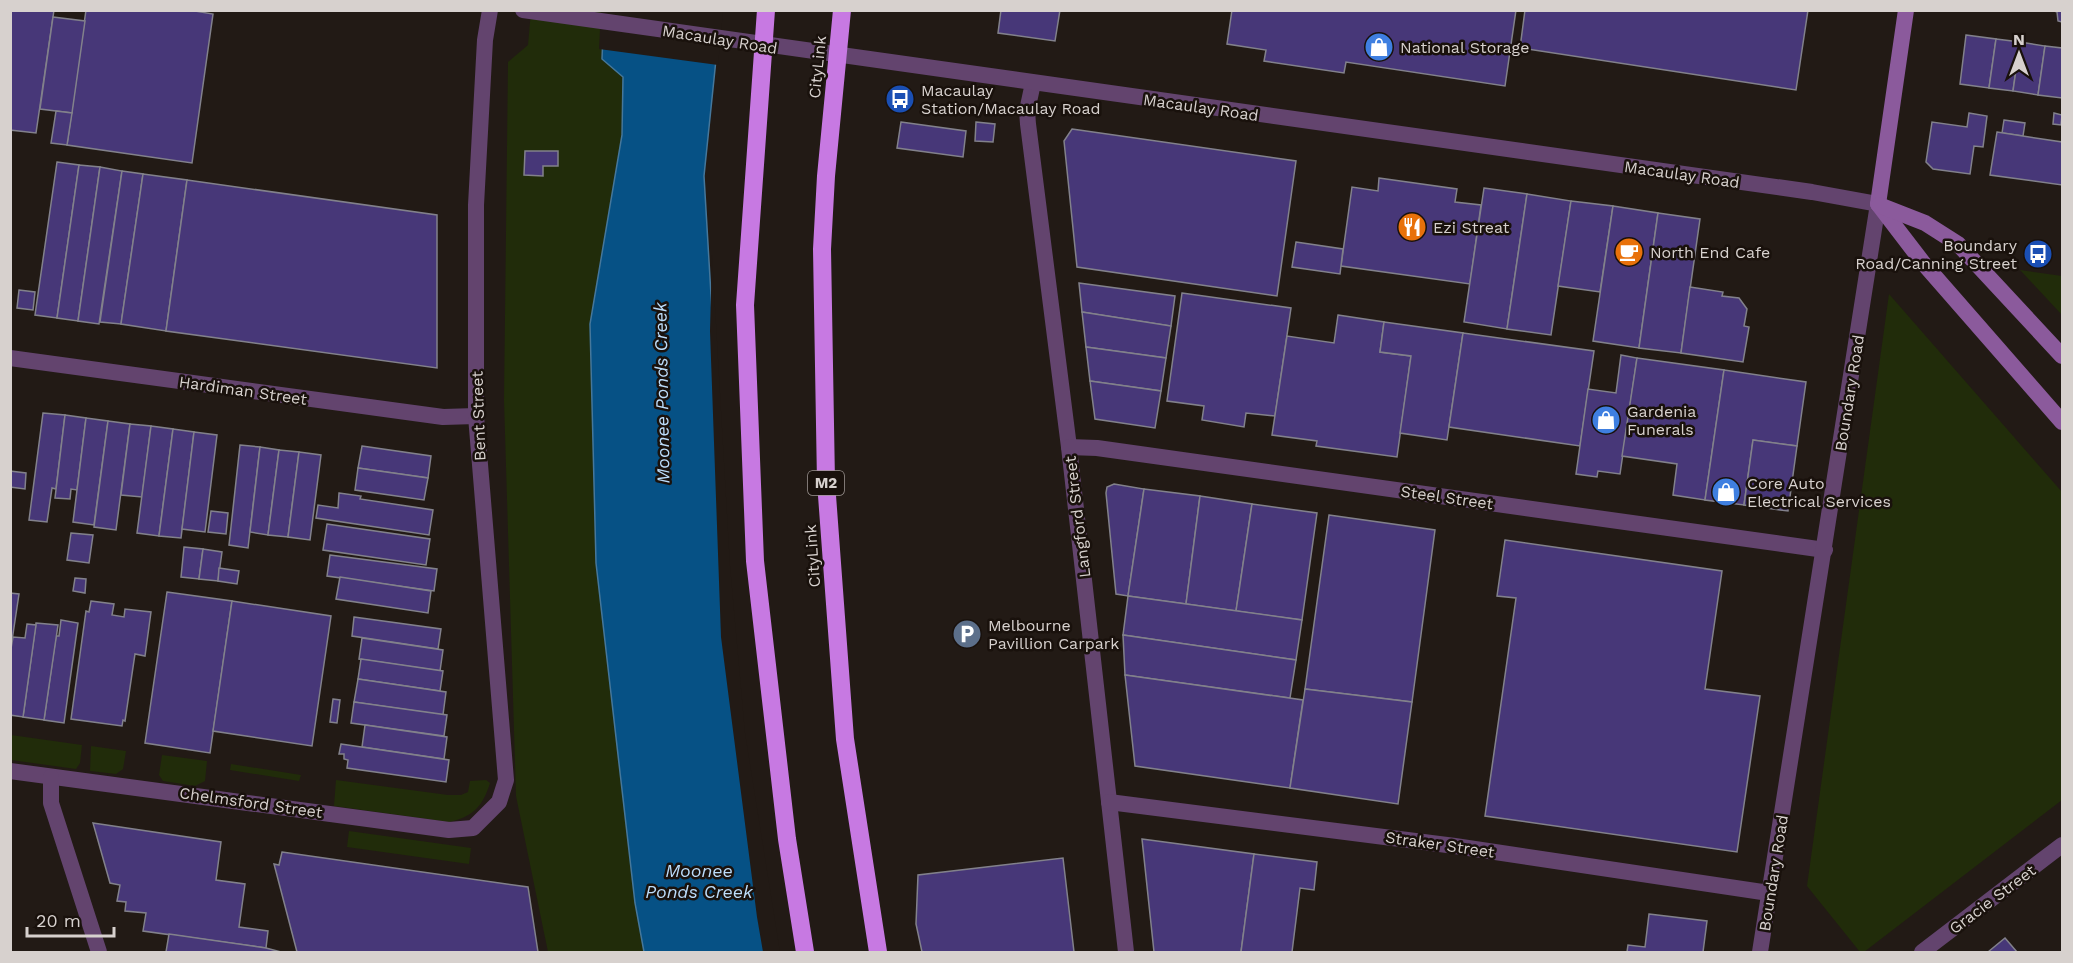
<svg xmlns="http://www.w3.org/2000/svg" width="2073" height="963" font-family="'Work Sans',sans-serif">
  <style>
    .green { fill: #212c0a }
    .water { fill: #065185; stroke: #45779b; stroke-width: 1.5 }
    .pier { fill: #221a15 }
    .building { fill: #473778; stroke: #82818b; stroke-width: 1.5 }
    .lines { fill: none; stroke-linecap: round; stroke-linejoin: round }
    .minor { stroke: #63446e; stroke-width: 16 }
    .tertiary { stroke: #63446e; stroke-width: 16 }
    .secondary { stroke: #8b5a9c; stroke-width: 16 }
    .motorway-bridge { stroke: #c779e2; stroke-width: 18 }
    .labels { text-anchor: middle; stroke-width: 5; stroke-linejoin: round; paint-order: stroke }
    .shield { fill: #19110c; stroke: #9e9794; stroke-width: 1.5 }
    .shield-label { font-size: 15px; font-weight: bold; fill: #d7d1ce }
    .street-label { font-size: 16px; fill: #d7d1ce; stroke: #19110c }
    .poi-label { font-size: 16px; fill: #d7d1ce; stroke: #19110c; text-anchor: start }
    .water-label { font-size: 18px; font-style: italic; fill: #bcddfb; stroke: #19110c }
  </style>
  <rect width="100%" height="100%" fill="#221a15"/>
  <g class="green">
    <polygon points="531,11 604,11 623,77 622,135 590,324 596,563 635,903 644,952 548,952 516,796 504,400 508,62 528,45"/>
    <polygon points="2020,270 2062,276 2062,315"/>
    <polygon points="1889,294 2062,492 2062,800 1864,952 1860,952 1807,886"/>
    <polygon points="11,735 82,745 80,763 76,769 11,760"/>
    <polygon points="91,746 126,751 123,769 116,774 90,771"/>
    <polygon points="162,755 207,761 205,781 195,786 163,781 159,775"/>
    <polygon points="231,764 301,775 299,781 230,770"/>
    <path d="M 336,780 L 448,795 L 461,795 L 468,792 L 470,781 L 486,780 L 490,783 C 483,806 473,817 449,822 L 334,806 Z"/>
    <polygon points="349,831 471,848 469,864 347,847"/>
  </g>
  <polygon class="water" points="604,11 721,11 704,176 727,567 742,734 777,952 644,952 635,903 596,563 590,324 622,135 623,77 602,59"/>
  <g class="pier">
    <polygon points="601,10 723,12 718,65 599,49"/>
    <polygon points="712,255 730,566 745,733 780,952 763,952 757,917 721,637 710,331"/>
  </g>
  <g class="building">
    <polygon points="10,10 54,10 36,133 10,130"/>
    <polygon points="86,10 189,10 213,14 192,163 67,145"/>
    <polygon points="1001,10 1060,10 1055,41 998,33"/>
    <polygon points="1232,10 1516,10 1505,86 1346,62 1344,73 1264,61 1266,50 1227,44"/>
    <polygon points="1525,10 1808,10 1796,90 1520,48"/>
    <polygon points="2052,10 2062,10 2062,22 2058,21 2057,12"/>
    <polygon points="53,17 85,21 72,113 40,109"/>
    <polygon points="1966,35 1996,39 1989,88 1960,84"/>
    <polygon points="1996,39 2020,42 2013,91 1989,88"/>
    <polygon points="2020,42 2045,46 2038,95 2013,91"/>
    <polygon points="2045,46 2062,48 2062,98 2038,95"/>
    <polygon points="56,111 72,113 67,145 51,143"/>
    <polygon points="1969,113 1987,116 1983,147 1974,146 1970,174 1933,169 1926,162 1932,122 1967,127"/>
    <polygon points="2054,113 2062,115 2061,125 2053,124"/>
    <polygon points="2004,120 2025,123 2023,136 2002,133"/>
    <polygon points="901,122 966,131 963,157 897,148"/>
    <polygon points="976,122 995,124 993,142 975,141"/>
    <polygon points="1072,129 1296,161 1277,296 1077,267 1064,141"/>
    <polygon points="1997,132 2062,142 2062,185 1990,175"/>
    <polygon points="525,151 558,151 558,166 543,166 543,176 524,175"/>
    <polygon points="57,162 79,165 57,318 35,315"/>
    <polygon points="79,165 100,167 78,321 57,318"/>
    <polygon points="100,167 122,171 99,324 78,321"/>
    <polygon points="122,171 143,174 121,324 100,322"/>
    <polygon points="143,174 187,180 166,331 121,324"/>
    <polygon points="1379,178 1457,189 1455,202 1481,205 1470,284 1341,266 1352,187 1378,191"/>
    <polygon points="187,180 437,215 437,368 166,331"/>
    <polygon points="1484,188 1527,194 1507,329 1464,322"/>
    <polygon points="1527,194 1571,201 1551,335 1507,329"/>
    <polygon points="1571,201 1613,206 1600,292 1558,286"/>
    <polygon points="1613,206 1658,213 1639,348 1593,341"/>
    <polygon points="1658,213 1700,219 1681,353 1639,348"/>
    <polygon points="1296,242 1343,249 1340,274 1292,267"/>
    <polygon points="1079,283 1175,296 1171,326 1082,312"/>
    <polygon points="1690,287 1723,292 1722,296 1739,298 1747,309 1744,326 1749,327 1743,362 1681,353"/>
    <polygon points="19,290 35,292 33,310 17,308"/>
    <polygon points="1182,293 1291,308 1275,416 1246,413 1244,427 1202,420 1204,406 1167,401"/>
    <polygon points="1082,312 1171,326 1166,358 1086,347"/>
    <polygon points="1338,315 1384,322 1380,352 1411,356 1397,457 1316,446 1317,441 1272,435 1287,336 1334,343"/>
    <polygon points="1384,322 1463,333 1447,440 1400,433 1411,356 1380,352"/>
    <polygon points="1463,333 1594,351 1580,446 1449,427"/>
    <polygon points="1086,347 1166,358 1161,391 1090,381"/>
    <polygon points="1621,355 1637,358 1620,474 1598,471 1597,477 1576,474 1588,389 1616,393"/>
    <polygon points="1637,358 1724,370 1705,500 1673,495 1677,464 1622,456"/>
    <polygon points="1724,370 1806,382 1797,446 1753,440 1744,505 1705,500"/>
    <polygon points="1090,381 1161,391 1155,428 1095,419"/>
    <polygon points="43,413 65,415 56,489 52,488 47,522 29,520"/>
    <polygon points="65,415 86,418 77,490 71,489 70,499 55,498"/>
    <polygon points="86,418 108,421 94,525 73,522"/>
    <polygon points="108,421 130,424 116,530 94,527"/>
    <polygon points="130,424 151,426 142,497 121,495"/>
    <polygon points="151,426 173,429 159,536 137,533"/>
    <polygon points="173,429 194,432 181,538 159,536"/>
    <polygon points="194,432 217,435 205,532 182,529"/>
    <polygon points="1753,440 1797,446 1788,511 1744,505"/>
    <polygon points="240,445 260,447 248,548 229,545"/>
    <polygon points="362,446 431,456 428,478 358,468"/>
    <polygon points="260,447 279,450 268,535 250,532"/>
    <polygon points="279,450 299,452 288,537 268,535"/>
    <polygon points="299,452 321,455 310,540 288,537"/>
    <polygon points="358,468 428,478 424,500 355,490"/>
    <polygon points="10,471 26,473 25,489 10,487"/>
    <polygon points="1114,484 1144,489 1128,596 1116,594 1106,493 1107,487"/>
    <polygon points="1144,489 1200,496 1186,604 1128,596"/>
    <polygon points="339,493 361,496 360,499 433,510 429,535 316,518 318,505 338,508"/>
    <polygon points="1200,496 1252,504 1236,611 1186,604"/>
    <polygon points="1252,504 1317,513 1302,620 1236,611"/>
    <polygon points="211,511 228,513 226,534 208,532"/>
    <polygon points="1329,515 1435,530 1412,702 1305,689"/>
    <polygon points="327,524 430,539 426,565 323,550"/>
    <polygon points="71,533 93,535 89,563 67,560"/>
    <polygon points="1505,540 1722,571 1705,689 1760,696 1737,852 1485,816 1516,598 1497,596"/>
    <polygon points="184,547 203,549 199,579 181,577"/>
    <polygon points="203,549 222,552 218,581 199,579"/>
    <polygon points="330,555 437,569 434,591 327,576"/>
    <polygon points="219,568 239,571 237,584 218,581"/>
    <polygon points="340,577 431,591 428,613 336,599"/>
    <polygon points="75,578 86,579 85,593 73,591"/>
    <polygon points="167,592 232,601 210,753 145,743"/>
    <polygon points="10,593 19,594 10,654"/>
    <polygon points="1128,596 1302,620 1296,660 1123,635"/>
    <polygon points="91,601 114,604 112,615 124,617 125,609 151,612 145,656 135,654 125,721 123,720 122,726 71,719 86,611 89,612"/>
    <polygon points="232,601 331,616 312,746 213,731"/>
    <polygon points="354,617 441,629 438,649 352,636"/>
    <polygon points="61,620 78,623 64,723 44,720 56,636 59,636"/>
    <polygon points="36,623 58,625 44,720 23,717"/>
    <polygon points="27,624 36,625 23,717 10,715 10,654 13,637 25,638"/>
    <polygon points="1123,635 1296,660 1290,698 1125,675"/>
    <polygon points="362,638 443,650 440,671 359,659"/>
    <polygon points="361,659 443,671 440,691 358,679"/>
    <polygon points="1125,675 1303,700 1290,788 1135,766"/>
    <polygon points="358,679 446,692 443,715 354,702"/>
    <polygon points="1305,689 1412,702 1398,804 1290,788"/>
    <polygon points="333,699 340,700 337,723 330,722"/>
    <polygon points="354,702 447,715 444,736 351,723"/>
    <polygon points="365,725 447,737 444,759 362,747"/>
    <polygon points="341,744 449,760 446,782 347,768 348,760 344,759 344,754 339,754"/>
    <polygon points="93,823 221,842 216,880 245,884 239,927 268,931 266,948 143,931 146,913 125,911 126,902 117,901 120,885 110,883"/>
    <polygon points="1142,839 1254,854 1241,952 1154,952"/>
    <polygon points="282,852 528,887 538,952 297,952 274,864 279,865"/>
    <polygon points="1254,854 1317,862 1314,890 1300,888 1292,952 1241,952"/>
    <polygon points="1063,858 1074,952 922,952 916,924 918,875"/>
    <polygon points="1649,914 1707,921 1703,952 1627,952 1628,945 1645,947"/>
    <polygon points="169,934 266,948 281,952 166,952"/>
    <polygon points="2005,938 2017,952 1988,952"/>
  </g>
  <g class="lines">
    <g class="minor">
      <polyline points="1033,83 1027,111 1028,124 1069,447 1126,952"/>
      <polyline points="10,358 443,417 476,416"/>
      <polyline points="1069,447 1097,448 1825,550"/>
      <polyline points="10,771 449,830 473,828 499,802 506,780 476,416 476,205 485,40 490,10"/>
      <polyline points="51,777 51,803 99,952"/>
      <polyline points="1109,802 1455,846 1769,893"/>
      <polyline points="1760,952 1878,204"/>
      <polyline points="1922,952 2062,845"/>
    </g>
    <polyline class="tertiary" points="523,10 1812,192 1878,204"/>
    <g class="secondary">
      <polyline points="1878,204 1924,264 2062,422"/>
      <polyline points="1878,204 1906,10"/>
      <polyline points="1879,205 1925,223 1958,244 2062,356"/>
    </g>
    <g class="motorway-bridge">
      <polyline points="766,10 745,305 755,561 787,839 805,952"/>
      <polyline points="842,10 826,176 822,249 826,482 845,739 878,952"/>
    </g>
  </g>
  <defs>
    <g id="shop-disc" transform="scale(1.5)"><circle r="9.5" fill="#3f7fe0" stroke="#19110c"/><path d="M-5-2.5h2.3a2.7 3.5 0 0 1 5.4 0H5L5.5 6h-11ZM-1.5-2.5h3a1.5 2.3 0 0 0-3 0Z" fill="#fff"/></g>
    <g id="bus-disc" transform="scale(1.5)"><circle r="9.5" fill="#1a4fb4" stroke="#19110c"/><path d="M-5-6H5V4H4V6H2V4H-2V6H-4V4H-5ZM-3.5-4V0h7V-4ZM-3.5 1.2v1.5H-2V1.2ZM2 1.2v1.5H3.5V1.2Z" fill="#fff"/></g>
    <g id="restaurant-disc" transform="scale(1.5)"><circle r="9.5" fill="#e8710a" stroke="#19110c"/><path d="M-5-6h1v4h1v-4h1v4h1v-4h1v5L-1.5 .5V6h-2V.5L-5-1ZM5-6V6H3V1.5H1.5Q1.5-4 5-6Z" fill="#fff"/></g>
    <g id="cafe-disc" transform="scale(1.5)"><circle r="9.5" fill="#e8710a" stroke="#19110c"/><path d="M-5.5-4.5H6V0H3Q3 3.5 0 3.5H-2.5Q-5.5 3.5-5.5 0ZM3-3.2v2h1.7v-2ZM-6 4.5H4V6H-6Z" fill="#fff"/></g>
    <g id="parking-disc" transform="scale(1.5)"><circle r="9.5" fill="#5c6f8a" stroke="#19110c"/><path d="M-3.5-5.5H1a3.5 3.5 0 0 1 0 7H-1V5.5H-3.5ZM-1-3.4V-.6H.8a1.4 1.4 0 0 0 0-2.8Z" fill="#fff"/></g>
  </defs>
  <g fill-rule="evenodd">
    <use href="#shop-disc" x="1379" y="47"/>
    <use href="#bus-disc" x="900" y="99"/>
    <use href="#restaurant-disc" x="1412" y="227"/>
    <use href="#cafe-disc" x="1629" y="252"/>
    <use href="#bus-disc" x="2038" y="254"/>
    <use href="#shop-disc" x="1606" y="420"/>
    <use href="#shop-disc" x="1726" y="492"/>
    <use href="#parking-disc" x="967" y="634"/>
  </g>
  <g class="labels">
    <rect class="shield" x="808" y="471" width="36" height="24" rx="4.5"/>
    <g class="shield-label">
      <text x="826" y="488">M2</text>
    </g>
    <g class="street-label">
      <text transform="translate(720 39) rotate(9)" y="6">Macaulay Road</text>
      <text transform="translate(817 67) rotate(-84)" y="6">CityLink</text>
      <text transform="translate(1201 107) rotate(8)" y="6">Macaulay Road</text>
      <text transform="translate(1682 174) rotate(8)" y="6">Macaulay Road</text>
      <text transform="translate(243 390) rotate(8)" y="6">Hardiman Street</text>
      <text transform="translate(1849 393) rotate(-81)" y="6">Boundary Road</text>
      <text transform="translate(478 416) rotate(-92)" y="6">Bent Street</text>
      <text transform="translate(1447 497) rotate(8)" y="6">Steel Street</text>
      <text transform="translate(1077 517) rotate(-97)" y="6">Langford Street</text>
      <text transform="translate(812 556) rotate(-94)" y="6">CityLink</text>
      <text transform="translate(251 802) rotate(8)" y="6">Chelmsford Street</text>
      <text transform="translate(1440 844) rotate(8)" y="6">Straker Street</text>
      <text transform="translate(1773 873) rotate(-81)" y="6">Boundary Road</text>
      <text transform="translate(1992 899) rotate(-37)" y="6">Gracie Street</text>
    </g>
    <g class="poi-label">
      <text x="1400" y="53">National Storage</text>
      <text x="921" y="96">Macaulay<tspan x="921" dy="18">Station/Macaulay Road</tspan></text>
      <text x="1433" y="233">Ezi Streat</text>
      <text x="2017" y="251" text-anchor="end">Boundary<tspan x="2017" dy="18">Road/Canning Street</tspan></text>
      <text x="1650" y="258">North End Cafe</text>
      <text x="1627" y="417">Gardenia<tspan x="1627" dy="18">Funerals</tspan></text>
      <text x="1747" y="489">Core Auto<tspan x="1747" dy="18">Electrical Services</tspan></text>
      <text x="988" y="631">Melbourne<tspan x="988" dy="18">Pavillion Carpark</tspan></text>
    </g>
    <g class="water-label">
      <text transform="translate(662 393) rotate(-91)" y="6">Moonee Ponds Creek</text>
      <text x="699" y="877">Moonee<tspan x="699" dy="21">Ponds Creek</tspan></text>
    </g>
  </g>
  <rect width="2073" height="963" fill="none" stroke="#d7d1ce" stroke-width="24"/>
  <g transform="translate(2019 54)" stroke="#19110c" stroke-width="4.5" paint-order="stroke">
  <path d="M0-4.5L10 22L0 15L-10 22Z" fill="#d7d1ce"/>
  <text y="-9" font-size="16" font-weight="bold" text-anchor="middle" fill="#d7d1ce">N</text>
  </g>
  <path d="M27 927v9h87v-9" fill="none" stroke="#d7d1ce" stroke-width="3"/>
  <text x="36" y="927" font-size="18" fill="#d7d1ce" stroke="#19110c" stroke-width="4.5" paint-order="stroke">20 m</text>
</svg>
